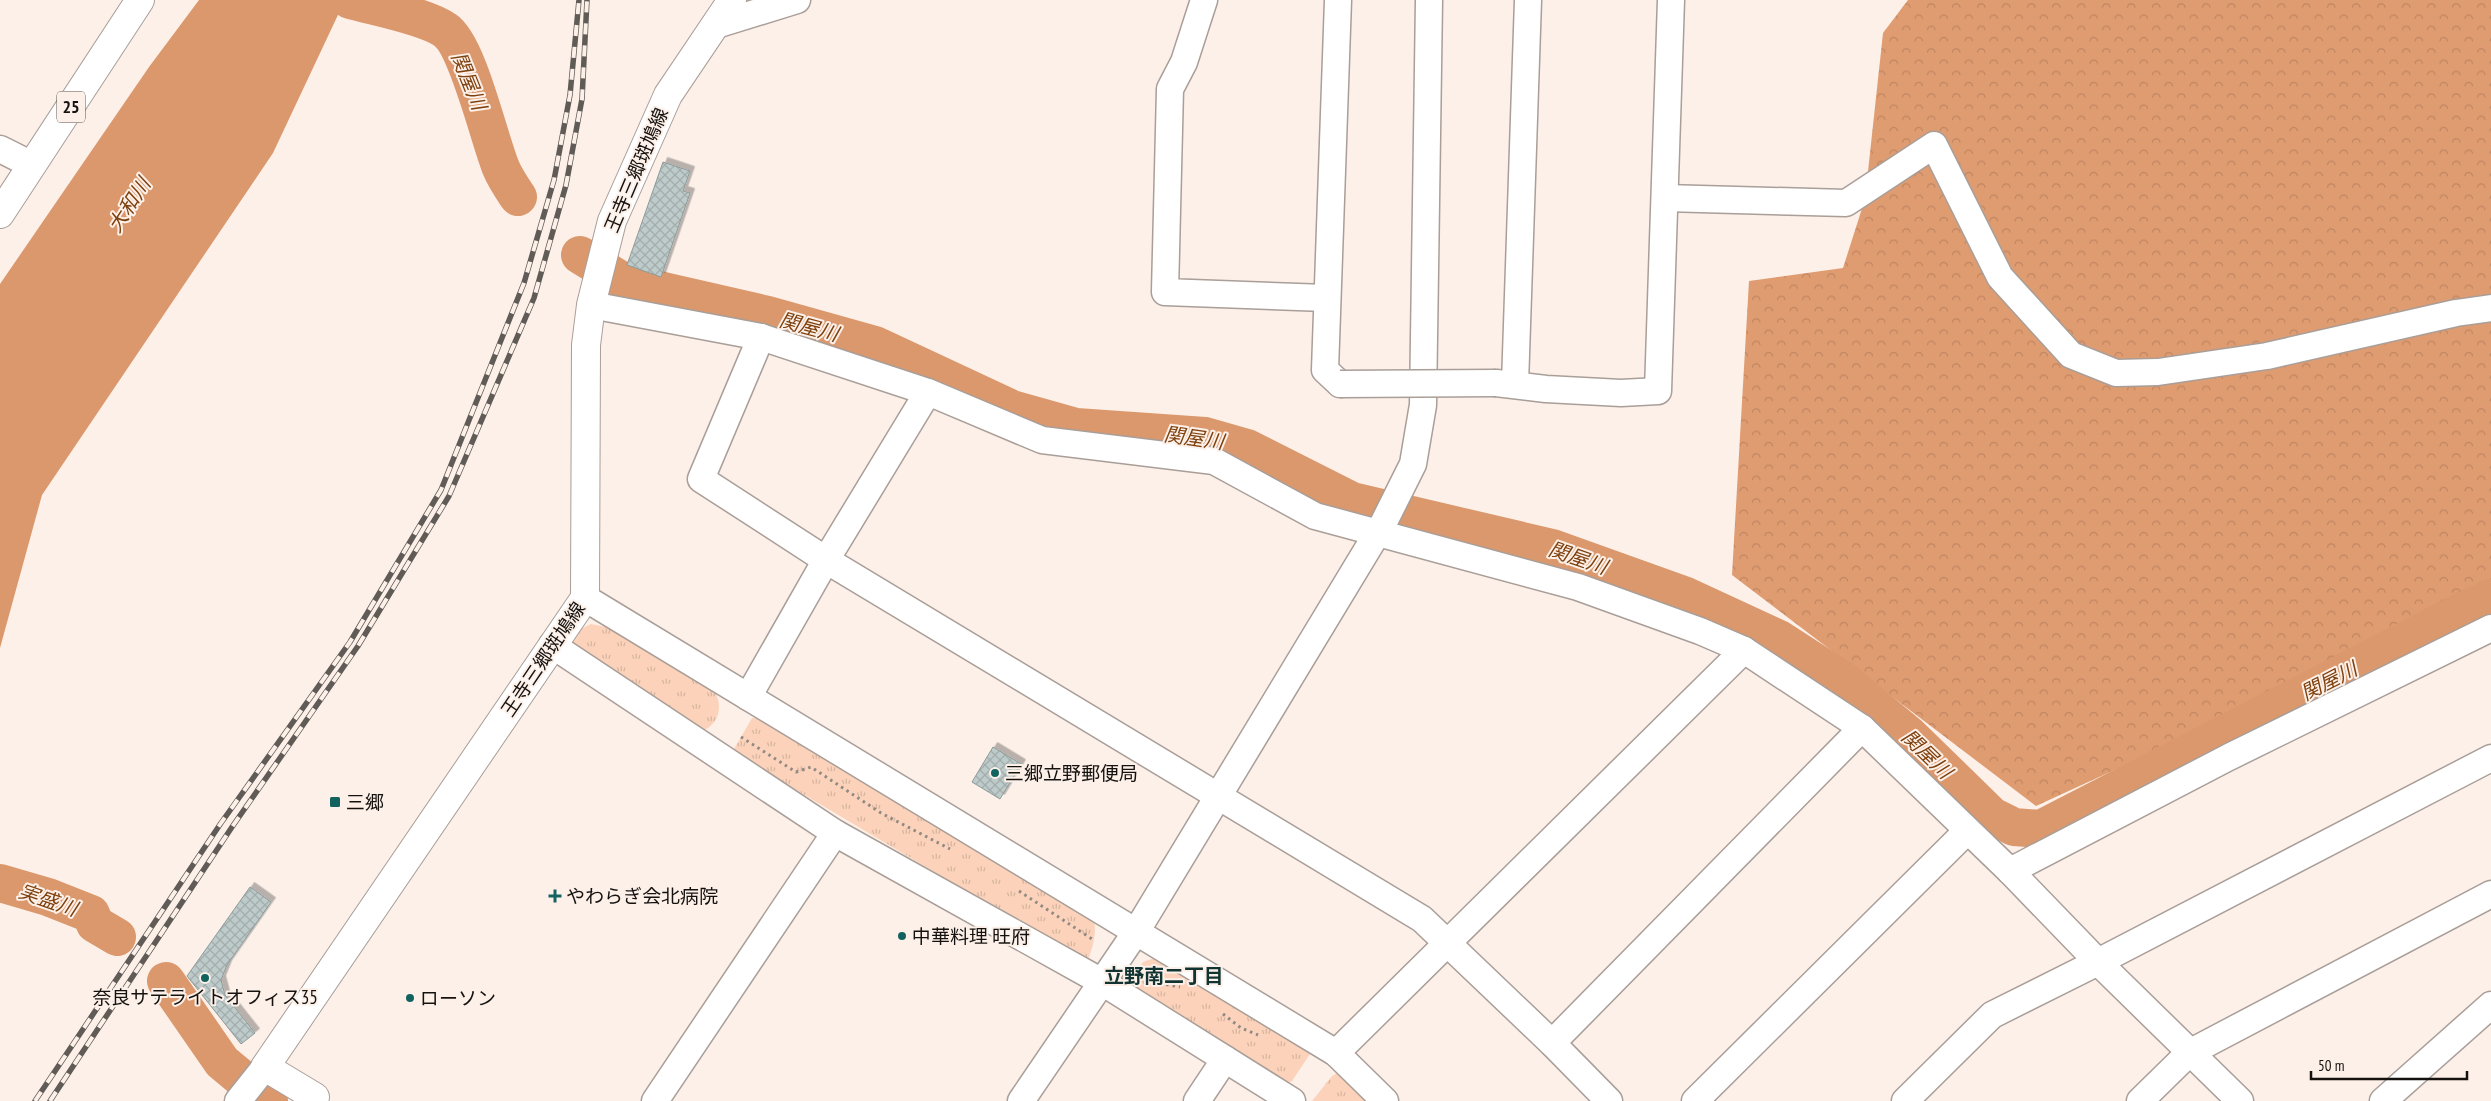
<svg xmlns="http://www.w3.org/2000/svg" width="2491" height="1101" font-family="'PT Sans Narrow','Noto Sans JP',sans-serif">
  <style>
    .grass { fill: url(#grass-tufts) }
    .forest { fill: url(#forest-crowns) }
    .water { fill: #db986c }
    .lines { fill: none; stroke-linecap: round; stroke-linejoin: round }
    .river { stroke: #db986c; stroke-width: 38 }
    .building { fill: url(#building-cross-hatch); stroke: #8d9b9a; filter: url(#shadow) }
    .minor-casing { stroke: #a99e98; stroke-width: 29 }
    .major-casing { stroke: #a99e98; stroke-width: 30 }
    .highway-casing { stroke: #a99e98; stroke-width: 30 }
    .path { stroke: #918984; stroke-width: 3; stroke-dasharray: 2.5 4; stroke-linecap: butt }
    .minor { stroke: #fff; stroke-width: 26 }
    .major { stroke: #fff; stroke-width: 28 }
    .highway { stroke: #fff; stroke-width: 28 }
    .rail-casing { stroke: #615b57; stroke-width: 5.5 }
    .rail { stroke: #fcf0e9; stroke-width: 4; stroke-dasharray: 11; stroke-linecap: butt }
    .minor-bridge-casing { stroke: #a99e98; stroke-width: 29; stroke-linecap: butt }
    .minor-bridge { stroke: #fff; stroke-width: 26 }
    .poi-dot { fill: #12625f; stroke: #fcf0e9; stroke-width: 2 }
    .labels { text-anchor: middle; stroke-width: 4; stroke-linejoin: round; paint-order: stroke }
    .shield { fill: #fcf0e9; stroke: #5a5450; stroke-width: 1 }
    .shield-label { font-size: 18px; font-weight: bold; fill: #14110e }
    .street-label { font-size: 19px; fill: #14110e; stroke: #fcf0e9 }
    .poi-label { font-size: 19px; fill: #14110e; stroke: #fcf0e9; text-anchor: start }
    .water-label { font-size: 20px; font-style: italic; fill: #7e400d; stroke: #fcf0e9 }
    .neighbourhood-label { font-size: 20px; font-weight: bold; fill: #113432; stroke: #fcf0e9 }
  </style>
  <defs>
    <pattern id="grass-tufts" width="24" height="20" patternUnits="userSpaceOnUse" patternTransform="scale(1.25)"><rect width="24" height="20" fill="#fcd3ba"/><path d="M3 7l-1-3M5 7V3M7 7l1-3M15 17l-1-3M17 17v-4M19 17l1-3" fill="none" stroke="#d7b49f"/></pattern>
    <pattern id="forest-crowns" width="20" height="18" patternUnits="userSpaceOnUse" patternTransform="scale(1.25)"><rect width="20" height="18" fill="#e09c71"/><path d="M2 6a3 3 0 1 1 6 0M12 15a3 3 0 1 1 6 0" fill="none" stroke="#bf8561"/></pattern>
    <pattern id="building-cross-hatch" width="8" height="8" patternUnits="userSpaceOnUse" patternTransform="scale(1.25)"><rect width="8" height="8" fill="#bdcbca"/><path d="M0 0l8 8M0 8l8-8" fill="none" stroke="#a2adac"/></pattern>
    <filter id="shadow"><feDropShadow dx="4.5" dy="-4.5" stdDeviation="0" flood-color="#0004"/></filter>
  </defs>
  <rect width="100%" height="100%" fill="#fcf0e9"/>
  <g class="grass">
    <path d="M 591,624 L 611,628 L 715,692 C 723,706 719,725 702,731 L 564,649 L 578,630 Z"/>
    <path d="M 752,718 L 761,719 L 1094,921 C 1097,932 1092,953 1086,962 L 734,753 L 734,749 Z"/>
    <polygon points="1154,958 1308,1049 1310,1054 1292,1081 1286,1083 1128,984 1143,962"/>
    <polygon points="1337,1073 1365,1101 1312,1101 1332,1076"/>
  </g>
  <polygon class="forest" points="1908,0 2491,0 2491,597 2036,806 1732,575 1749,281 1843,268 1865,199 1883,33"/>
  <polygon class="water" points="199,0 345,0 273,153 42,495 0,648 0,284 149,67"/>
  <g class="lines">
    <g class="river">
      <path d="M 350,0 C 375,7 425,16 445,30 C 468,45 489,139 501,168 C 505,178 512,188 518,197"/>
      <polyline points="580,255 624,282 768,315 875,345 1012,409 1076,427 1205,436 1247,448 1352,501 1552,548 1686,596 1779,639 1844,681 1909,735 1992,816 2014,827 2041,829 2459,613 2491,598"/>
      <polyline points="0,883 48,897 91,914 95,924 117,937"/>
      <polyline points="166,981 222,1062 269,1101"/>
    </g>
  </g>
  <g class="building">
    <polygon points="663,162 690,171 683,191 690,193 661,277 627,265"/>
    <polygon points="993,747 1021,764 1000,799 972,782"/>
    <polygon points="250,887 271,902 227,965 221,980 225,995 255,1033 241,1044 187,976"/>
  </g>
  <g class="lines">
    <g class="minor-casing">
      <g id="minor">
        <polyline points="1204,0 1184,62 1170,89 1165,292 1326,298"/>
        <polyline points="1338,0 1325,370 1340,384"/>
        <polyline points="716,25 797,0"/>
        <polyline points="0,149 32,165"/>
        <polyline points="1665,198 1846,203 1934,145 2000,277 2071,355 2116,373 2158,372 2267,356 2456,313 2491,308"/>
        <polyline points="591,305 761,337 928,392 1042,440 1214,461 1315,516 1578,587 1700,631 1744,650 1862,728 2010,871 2098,962 2240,1101"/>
        <polyline points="761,337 701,479 826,560 1422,919 1552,1043 1609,1101"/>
        <polyline points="1496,383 1546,389 1621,393 1658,391 1671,0"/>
        <polyline points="1515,384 1528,0"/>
        <polyline points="585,598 1336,1053 1385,1101"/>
        <polyline points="552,645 835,833 1102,982 1292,1101"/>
        <polyline points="748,697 826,560 928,392"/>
        <polyline points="2010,871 2229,757 2491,628"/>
        <polyline points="1552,1043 1862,728"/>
        <polyline points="1336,1053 1744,650"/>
        <polyline points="238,1101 265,1067"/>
        <polyline points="655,1101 835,833"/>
        <polyline points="1021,1101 1136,932 1384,522 1413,464 1423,405 1429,0"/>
        <polyline points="1197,1101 1225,1059"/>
        <polyline points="1695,1101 1967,831"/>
        <polyline points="1905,1101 1992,1015 2098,962 2491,758"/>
        <polyline points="2140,1101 2189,1053 2491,894"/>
        <polyline points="2383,1101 2491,1005"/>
      </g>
    </g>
    <g class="major-casing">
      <polyline id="major" points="314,1101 315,1097 265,1067 585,598 586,345 591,305 612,221 668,95 732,0"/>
    </g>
    <g class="highway-casing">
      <polyline id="highway" points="0,214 140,0"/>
    </g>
    <g class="path">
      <polyline points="741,737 796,772 811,767 881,813 950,849"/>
      <polyline points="1019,891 1092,939"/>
      <polyline points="1147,981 1180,987"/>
      <polyline points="1223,1014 1241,1028 1258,1035"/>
    </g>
    <use href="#minor" class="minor"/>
    <use href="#major" class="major"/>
    <use href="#highway" class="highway"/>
    <g class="rail-casing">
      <g id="rail">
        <polyline points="35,1101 221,823 350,642 441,490 524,283 554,180 570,95 579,0"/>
        <polyline points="50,1101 232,827 358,646 449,496 534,298 566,185 582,99 587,0"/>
      </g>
    </g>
    <use href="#rail" class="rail"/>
    <g class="minor-bridge-casing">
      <polyline id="minor-bridge" points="1340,384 1496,383"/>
    </g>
    <use href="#minor-bridge" class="minor-bridge"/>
  </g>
  <g class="poi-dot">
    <circle cx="995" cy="773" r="5"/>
    <rect x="329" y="796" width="12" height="12" rx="2.5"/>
    <path d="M552.5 888.5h5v5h5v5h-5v5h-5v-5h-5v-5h5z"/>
    <circle cx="902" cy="936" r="5"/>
    <circle cx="205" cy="978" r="5"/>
    <circle cx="410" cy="998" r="5"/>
  </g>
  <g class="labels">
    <rect class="shield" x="57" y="91.5" width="28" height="31" rx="4"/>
    <g class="shield-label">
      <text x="71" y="113">25</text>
    </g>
    <g class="street-label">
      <text transform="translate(636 170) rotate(-67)" y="7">王寺三郷斑鳩線</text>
      <text transform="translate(543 659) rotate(-56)" y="7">王寺三郷斑鳩線</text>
    </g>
    <g class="poi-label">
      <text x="1005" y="780">三郷立野郵便局</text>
      <text x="346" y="809">三郷</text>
      <text x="566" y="903">やわらぎ会北病院</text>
      <text x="912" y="943">中華料理 旺府</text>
      <text x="205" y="1004" text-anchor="middle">奈良サテライトオフィス35</text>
      <text x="420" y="1005">ローソン</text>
    </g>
    <g class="water-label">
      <text transform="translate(469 81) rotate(68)" y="7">関屋川</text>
      <text transform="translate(129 205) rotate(-57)" y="7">大和川</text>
      <text transform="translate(809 327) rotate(15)" y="7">関屋川</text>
      <text transform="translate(1194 438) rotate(8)" y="7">関屋川</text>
      <text transform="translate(1578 558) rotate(19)" y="7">関屋川</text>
      <text transform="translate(2329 681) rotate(-27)" y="7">関屋川</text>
      <text transform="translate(1927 754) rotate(44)" y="7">関屋川</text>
      <text transform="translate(48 900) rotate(19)" y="7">実盛川</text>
    </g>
    <g class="neighbourhood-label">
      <text x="1164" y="983">立野南二丁目</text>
    </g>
  </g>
  <path d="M2311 1071v8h156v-8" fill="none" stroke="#14110e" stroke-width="2.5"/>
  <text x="2318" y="1071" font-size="15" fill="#14110e" stroke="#fcf0e9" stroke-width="4" paint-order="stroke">50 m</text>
</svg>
